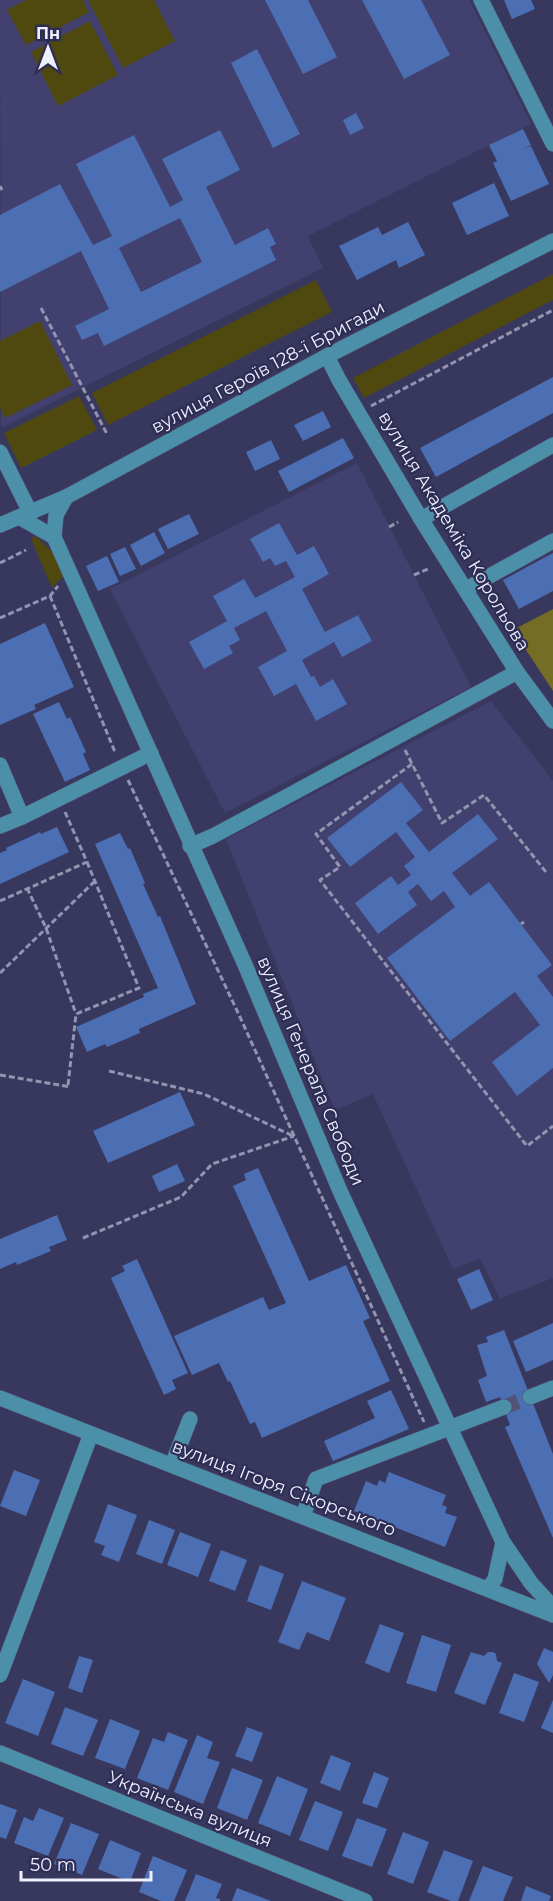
<svg xmlns="http://www.w3.org/2000/svg" width="553" height="1901" font-family="Montserrat,sans-serif">
  <style>
    .built { fill: #41406e }
    .green { fill: #4f4910 }
    .forest { fill: #756d25 }
    .building { fill: #4c6eb3; fill-rule: evenodd }
    .lines { fill: none; stroke-linecap: round; stroke-linejoin: round }
    .minor-tunnel { stroke: #535377; stroke-width: 15; stroke-dasharray: 15 8; stroke-linecap: butt }
    .minor-casing { stroke: #555579; stroke-width: 16 }
    .path { stroke: #9394af; stroke-width: 3; stroke-dasharray: 6 3; stroke-linecap: butt }
    .minor { stroke: #4b90a8; stroke-width: 15 }
    .labels { text-anchor: middle; stroke-width: 4.5; stroke-linejoin: round; paint-order: stroke }
    .street-label { font-size: 18px; fill: #eeefff; stroke: #2e2d54 }
  </style>
  <rect width="100%" height="100%" fill="#38385f"/>
  <g class="built">
    <polygon points="0,0 469,0 531,124 308,236 323,268 1,428"/>
    <polygon points="357,463 471,687 225,813 110,589"/>
    <polygon points="491,701 553,781 553,1278 500,1299 480,1258 453,1269 373,1094 335,1110 226,839"/>
  </g>
  <g class="green">
    <polygon points="26,0 83,0 89,12 26,45 7,10"/>
    <polygon points="88,0 154,0 175,41 123,68"/>
    <polygon points="90,21 118,75 58,106 31,52"/>
    <polygon points="553,274 553,300 364,398 353,378"/>
    <polygon points="316,280 332,312 108,425 92,393"/>
    <polygon points="40,321 72,385 5,418 0,408 0,341"/>
    <polygon points="79,396 97,430 21,468 4,433"/>
    <polygon points="36,536 55,555 65,574 52,588 31,539"/>
  </g>
  <polygon class="forest" points="553,609 553,691 513,630"/>
  <g class="building">
    <polygon points="265,0 308,0 337,57 303,74"/>
    <polygon points="362,0 421,0 450,55 404,79"/>
    <polygon points="504,0 531,0 535,9 512,19"/>
    <polygon points="257,49 300,134 273,148 231,63"/>
    <polygon points="356,113 364,128 350,135 343,120"/>
    <polygon points="523,129 531,145 523,149 531,146 549,184 511,201 493,163 497,161 489,145"/>
    <path d="M 220,130 L 240,170 L 206,187 L 235,245 L 268,228 L 276,244 L 270,247 L 276,260 L 104,346 L 98,333 L 82,340 L 75,326 L 109,309 L 81,251 L 0,292 L 0,215 L 60,184 L 93,245 L 112,236 L 76,164 L 134,135 L 170,207 L 183,200 L 162,159 ZM 180,218 L 202,262 L 141,292 L 119,248 Z"/>
    <polygon points="494,183 509,216 467,235 452,203"/>
    <polygon points="408,222 425,255 399,268 396,260 357,280 339,246 378,227 382,235"/>
    <polygon points="553,377 553,413 436,477 420,448"/>
    <polygon points="323,411 331,427 303,441 294,425"/>
    <polygon points="343,438 354,458 289,492 278,471"/>
    <polygon points="271,440 280,459 255,471 246,452"/>
    <polygon points="189,514 199,534 168,549 158,529"/>
    <polygon points="279,523 297,555 314,546 329,574 302,589 325,632 358,615 372,641 342,657 334,642 302,660 311,677 314,676 320,687 333,679 347,704 316,721 296,684 274,696 258,667 287,651 266,611 234,628 240,640 229,646 233,653 204,669 189,642 227,621 213,596 244,579 255,598 295,577 286,561 275,566 270,558 263,562 250,539"/>
    <polygon points="154,532 165,553 141,566 130,545"/>
    <polygon points="125,547 136,569 120,576 110,554"/>
    <polygon points="553,553 553,591 519,609 503,580"/>
    <polygon points="107,556 119,582 98,591 86,566"/>
    <polygon points="45,623 74,687 34,705 36,709 0,725 0,644"/>
    <polygon points="59,702 67,719 70,717 86,752 83,754 90,770 65,782 33,714"/>
    <polygon points="401,782 423,810 406,823 429,852 478,814 498,839 452,873 470,896 489,882 552,965 537,976 553,997 553,1068 517,1096 492,1062 540,1025 515,992 450,1041 387,958 455,907 444,891 431,901 418,884 408,892 417,905 378,934 355,903 391,876 398,885 411,875 404,866 415,857 396,832 350,867 327,838"/>
    <polygon points="57,827 69,852 0,884 0,853 7,850 6,848 40,832 41,834"/>
    <polygon points="120,833 128,849 130,848 145,883 143,884 158,917 160,916 196,1004 139,1029 140,1033 107,1047 105,1044 87,1052 76,1027 144,997 143,994 158,988 95,844"/>
    <polygon points="180,1092 195,1125 108,1163 93,1131"/>
    <polygon points="177,1164 185,1181 159,1192 152,1176"/>
    <polygon points="258,1168 309,1281 346,1265 370,1318 363,1321 390,1381 262,1438 255,1422 250,1424 230,1381 228,1382 219,1363 192,1375 174,1336 263,1297 269,1310 286,1303 233,1186 246,1180 244,1174"/>
    <polygon points="57,1215 67,1240 49,1247 51,1251 17,1265 16,1262 0,1269 0,1239"/>
    <polygon points="137,1259 188,1373 172,1380 176,1389 164,1395 111,1278 125,1271 122,1266"/>
    <polygon points="479,1269 493,1300 471,1310 457,1279"/>
    <polygon points="553,1323 553,1360 526,1372 513,1341"/>
    <polygon points="504,1330 553,1454 553,1538 505,1427 510,1425 500,1397 486,1402 478,1380 487,1376 477,1345 488,1342 486,1337"/>
    <polygon points="391,1390 409,1429 333,1461 324,1441 375,1418 367,1401"/>
    <polygon points="14,1470 40,1480 26,1516 0,1506"/>
    <polygon points="389,1472 446,1495 442,1505 447,1507 445,1513 457,1517 445,1547 354,1511 366,1481 377,1486 379,1480 385,1483"/>
    <polygon points="108,1504 137,1515 119,1562 101,1555 105,1546 94,1542"/>
    <polygon points="149,1520 175,1530 162,1564 136,1554"/>
    <polygon points="180,1532 211,1544 198,1577 167,1565"/>
    <polygon points="221,1550 247,1560 235,1591 209,1581"/>
    <polygon points="260,1565 284,1574 271,1610 247,1601"/>
    <polygon points="302,1581 346,1598 329,1641 307,1632 299,1650 278,1642"/>
    <polygon points="380,1624 404,1633 389,1673 365,1663"/>
    <polygon points="422,1635 451,1645 436,1692 406,1683"/>
    <polygon points="544,1648 553,1652 553,1675 549,1683 537,1664"/>
    <polygon points="471,1652 484,1656 488,1652 493,1652 496,1654 497,1661 502,1663 485,1705 454,1693"/>
    <polygon points="79,1656 93,1660 82,1693 68,1688"/>
    <polygon points="514,1673 539,1682 524,1722 499,1713"/>
    <polygon points="23,1679 55,1692 38,1736 5,1723"/>
    <polygon points="553,1700 553,1733 541,1728"/>
    <polygon points="65,1707 98,1720 83,1756 51,1744"/>
    <polygon points="110,1719 140,1731 125,1769 95,1758"/>
    <polygon points="247,1727 263,1733 252,1762 235,1756"/>
    <polygon points="168,1732 188,1740 168,1790 137,1778 153,1738 164,1742"/>
    <polygon points="197,1735 213,1742 207,1758 220,1762 203,1804 174,1792"/>
    <polygon points="331,1755 351,1763 340,1791 320,1783"/>
    <polygon points="232,1768 263,1780 247,1820 217,1808"/>
    <polygon points="374,1772 389,1778 377,1808 362,1803"/>
    <polygon points="277,1776 308,1789 290,1836 258,1823"/>
    <polygon points="315,1801 343,1812 328,1851 299,1840"/>
    <polygon points="0,1804 17,1810 6,1839 0,1837"/>
    <polygon points="39,1808 64,1818 48,1856 14,1843 24,1817 33,1821"/>
    <polygon points="357,1818 387,1829 372,1867 342,1856"/>
    <polygon points="71,1823 99,1834 82,1875 54,1864"/>
    <polygon points="403,1832 429,1842 413,1884 387,1874"/>
    <polygon points="110,1840 141,1853 130,1882 98,1869"/>
    <polygon points="444,1850 473,1861 458,1901 451,1901 427,1892"/>
    <polygon points="153,1856 187,1870 174,1901 161,1901 139,1892"/>
    <polygon points="483,1866 513,1877 503,1901 469,1901"/>
    <polygon points="196,1874 222,1884 216,1898 220,1899 220,1901 185,1901"/>
    <polygon points="526,1886 551,1896 549,1901 521,1901"/>
    <polygon points="237,1888 271,1901 232,1901"/>
  </g>
  <g class="lines">
    <polyline class="minor-tunnel" points="504,1407 530,1397"/>
    <g class="minor-casing">
      <g id="minor">
        <polyline points="481,0 553,144"/>
        <polyline points="327,356 339,380 421,519 517,672 553,721"/>
        <polyline points="0,452 30,512"/>
        <polyline points="66,497 56,515 54,537 246,967 340,1191 503,1542 531,1583 553,1607"/>
        <polyline points="19,517 54,537"/>
        <polyline points="421,519 553,445"/>
        <polyline points="0,525 66,497 327,356 553,241"/>
        <polyline points="466,589 553,541"/>
        <polyline points="0,765 22,817 151,753"/>
        <polyline points="0,826 22,817"/>
        <polyline points="190,846 213,836 284,798 517,672"/>
        <polyline points="530,1397 553,1388"/>
        <polyline points="0,1398 553,1615"/>
        <polyline points="172,1465 190,1419"/>
        <polyline points="303,1516 316,1479 504,1407"/>
        <polyline points="488,1589 495,1579 503,1542"/>
        <polyline points="0,1675 91,1434"/>
        <polyline points="0,1753 365,1901"/>
      </g>
    </g>
    <g class="path">
      <polyline points="0,186 2,190"/>
      <polyline points="41,308 107,434"/>
      <polyline points="371,406 553,310"/>
      <polyline points="389,527 398,522"/>
      <polyline points="0,563 26,550"/>
      <polyline points="414,575 428,569"/>
      <polyline points="50,596 115,752"/>
      <polyline points="0,618 50,596 58,586"/>
      <polyline points="405,750 442,823 484,795 546,872"/>
      <polyline points="412,764 316,834 340,867 320,880 527,1146 553,1126"/>
      <polyline points="128,780 240,1017 424,1422"/>
      <polyline points="27,888 46,928 76,1014"/>
      <polyline points="0,901 87,862 65,812"/>
      <polyline points="521,924 524,922"/>
      <polyline points="0,973 95,881"/>
      <polyline points="109,1071 204,1094 293,1136"/>
      <polyline points="0,1075 71,1087"/>
      <polyline points="68,1085 76,1014 139,988 87,862"/>
      <polyline points="83,1238 181,1197 212,1164 294,1136"/>
    </g>
    <use href="#minor" class="minor"/>
  </g>
  <g class="labels">
    <g class="street-label">
      <text transform="translate(268 367) rotate(-28)" y="6">вулиця Героїв 128-ї Бригади</text>
      <text transform="translate(454 531) rotate(59)" y="6">вулиця Академіка Корольова</text>
      <text transform="translate(311 1071) rotate(67)" y="6">вулиця Генерала Свободи</text>
      <text transform="translate(284 1488) rotate(21)" y="6">вулиця Ігоря Сікорського</text>
      <text transform="translate(190 1809) rotate(22)" y="6">Українська вулиця</text>
    </g>
  </g>
  <g transform="translate(48 48)" stroke="#2e2d54" stroke-width="4.5" paint-order="stroke">
  <path d="M0-4.5L10 22L0 15L-10 22Z" fill="#eeefff"/>
  <text y="-9" font-size="16" font-weight="bold" text-anchor="middle" fill="#eeefff">Пн</text>
  </g>
  <path d="M21 1871v9h130v-9" fill="none" stroke="#eeefff" stroke-width="3"/>
  <text x="30" y="1871" font-size="18" fill="#eeefff" stroke="#2e2d54" stroke-width="4.5" paint-order="stroke">50 m</text>
</svg>
